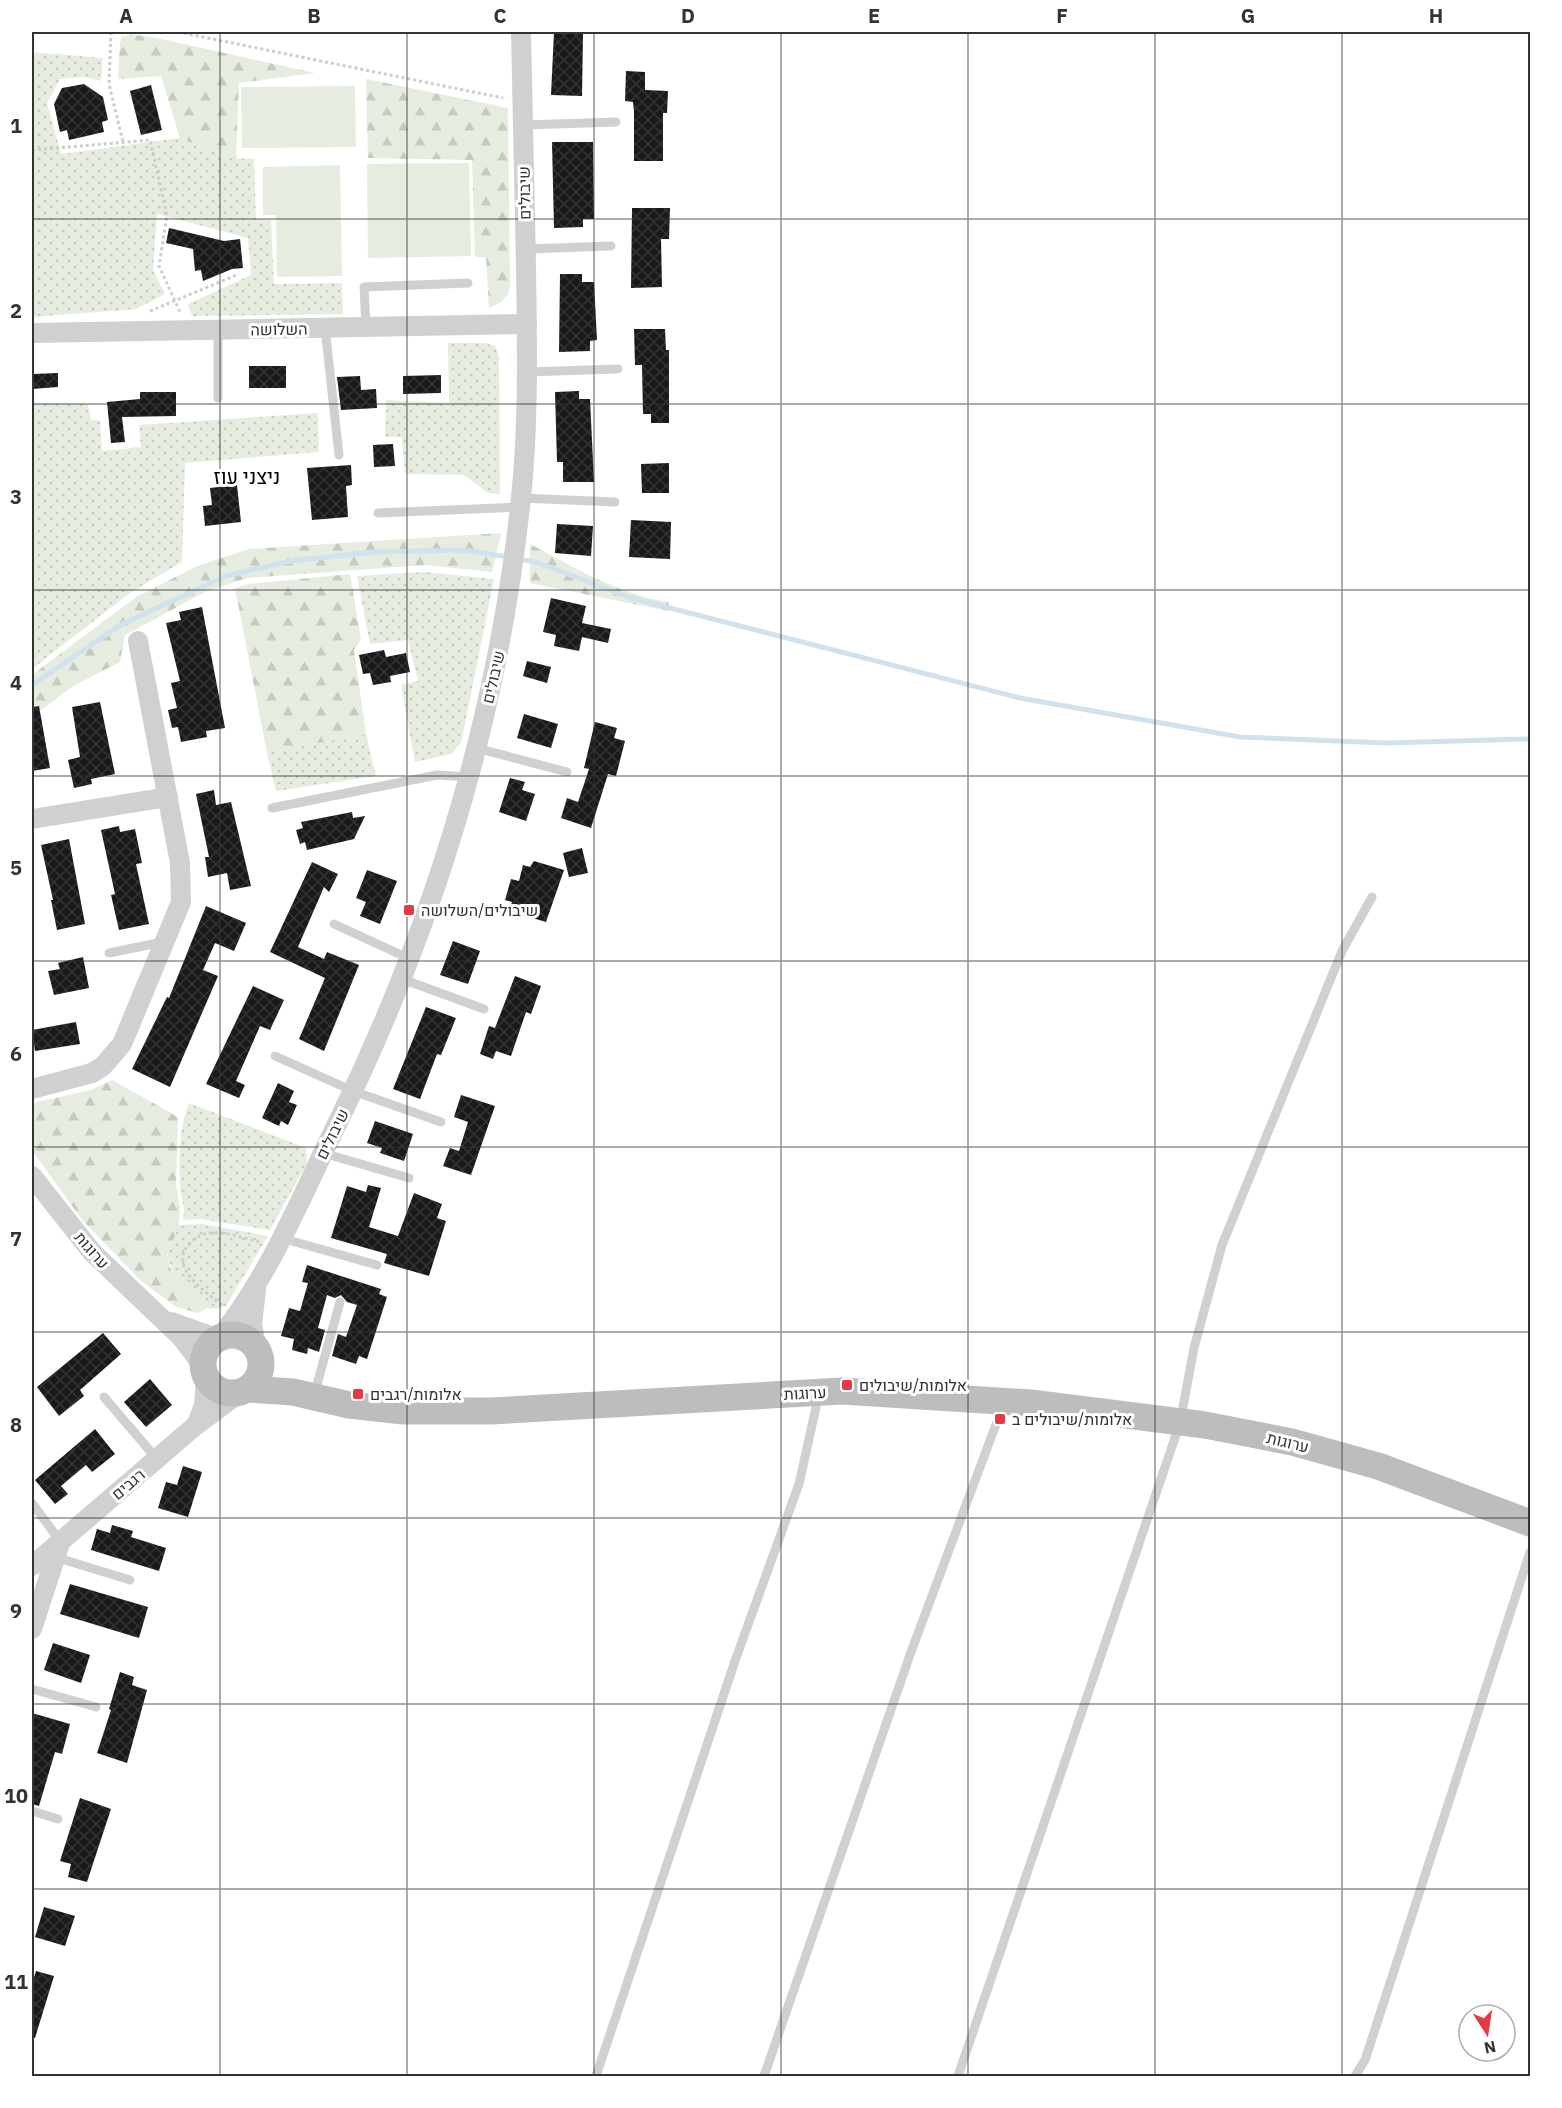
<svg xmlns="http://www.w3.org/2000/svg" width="1562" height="2108" font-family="'IBM Plex Sans',Heebo,sans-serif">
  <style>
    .grass { fill: url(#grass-dots) }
    .forest { fill: url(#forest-firs) }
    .garden { fill: #e6ecdf }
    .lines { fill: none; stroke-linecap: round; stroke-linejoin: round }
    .stream { stroke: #cfe2ee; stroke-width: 5 }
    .building { fill: url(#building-cross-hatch) }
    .path { stroke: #cdcdcd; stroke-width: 3; stroke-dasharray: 3 3; stroke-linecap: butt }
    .lane { stroke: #d0d0d0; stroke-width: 9 }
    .street { stroke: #d0d0d0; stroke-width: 20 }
    .secondary { stroke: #bdbdbd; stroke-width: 27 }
    .grid { fill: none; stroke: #333; stroke-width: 1.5; stroke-opacity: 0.55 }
    .poi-dot { fill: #e63946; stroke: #fff; stroke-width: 2 }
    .labels { text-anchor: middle; stroke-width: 6; stroke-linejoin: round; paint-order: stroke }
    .street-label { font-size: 16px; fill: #333; stroke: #fff }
    .poi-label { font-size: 16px; fill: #333; stroke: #fff; text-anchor: start }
    .quarter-label { font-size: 20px; fill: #000; stroke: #fff }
    .neatline { fill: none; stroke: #333; stroke-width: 2 }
    .grid-label { font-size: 20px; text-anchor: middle; font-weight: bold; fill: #333 }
  </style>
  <defs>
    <pattern id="grass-dots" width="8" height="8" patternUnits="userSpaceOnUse" patternTransform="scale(1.5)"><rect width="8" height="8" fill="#e6ecdf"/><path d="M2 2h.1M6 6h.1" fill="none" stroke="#c6cbc0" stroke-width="1.8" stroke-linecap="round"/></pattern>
    <pattern id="forest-firs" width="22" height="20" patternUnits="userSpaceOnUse" patternTransform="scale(1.5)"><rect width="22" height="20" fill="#e6ecdf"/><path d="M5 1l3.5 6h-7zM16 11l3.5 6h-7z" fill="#c6cbc0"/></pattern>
    <pattern id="building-cross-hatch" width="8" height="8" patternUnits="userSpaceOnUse" patternTransform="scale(1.5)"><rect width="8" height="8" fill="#1a1a1a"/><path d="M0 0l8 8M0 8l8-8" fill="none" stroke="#333"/></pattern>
  </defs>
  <rect width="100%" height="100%" fill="#fff"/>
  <g class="grass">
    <polygon points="32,52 103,58 101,81 86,77 60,79 47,103 61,154 180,138 230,158 254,159 256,219 271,220 274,284 342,283 343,314 192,316 188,304 251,275 248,238 157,214 153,270 165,294 136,309 32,317"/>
    <polygon points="448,343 485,343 495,346 499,356 500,494 488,493 464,475 405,474 402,437 385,437 386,400 449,403"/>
    <polygon points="32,403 88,404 91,420 100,421 102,451 141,447 139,425 318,413 319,452 185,463 182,562 130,593 32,669"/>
    <polygon points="424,572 494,579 461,743 451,754 415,762 401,685 418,681 408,640 370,644 357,576"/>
    <polygon points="366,734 376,776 276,791 267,753"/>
    <path d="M 189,1103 L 306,1148 L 307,1163 L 270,1230 L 200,1219 L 183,1220 C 186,1206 180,1197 180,1183 C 179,1157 179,1127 189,1103 Z"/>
    <path d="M 202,1224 L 268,1236 L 226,1306 C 221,1308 213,1310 207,1308 C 194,1302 168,1271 168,1256 C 167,1246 174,1234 179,1225 Z"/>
  </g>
  <g class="forest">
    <polygon points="131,34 157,38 315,73 239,83 236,158 230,158 180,138 161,76 118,79 120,42 122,37"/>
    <path d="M 366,79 L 508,108 L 510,285 C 508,299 502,303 489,308 L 486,257 L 475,257 L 472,160 L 368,158 Z"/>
    <polygon points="501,533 492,572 425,565 247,578 205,592 125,635 120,662 73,686 32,717 32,675 136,597 197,566 249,549"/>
    <path d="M 530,544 C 573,567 621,595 669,602 L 668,611 L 530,583 Z"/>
    <polygon points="350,574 361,639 354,650 366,734 267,753 235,588 249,584"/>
    <polygon points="112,1080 178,1117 176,1185 180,1208 179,1225 167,1255 170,1268 182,1284 207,1308 198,1313 176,1307 141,1281 82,1220 32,1150 32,1103 91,1090"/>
  </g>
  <g class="garden">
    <polygon points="355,86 356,147 242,148 241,87"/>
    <polygon points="469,163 471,256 368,258 367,164"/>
    <polygon points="340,165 342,276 277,277 276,215 263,215 263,167"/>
  </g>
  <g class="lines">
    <g class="stream">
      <polyline points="517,559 536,562 631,598 1020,698 1240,737 1386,743 1530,739"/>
      <polyline points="32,685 122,624 226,576 290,561 374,552 464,550 508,557"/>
    </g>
  </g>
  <g class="building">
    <polygon points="554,32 583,32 582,96 551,95"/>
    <polygon points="626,71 645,72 645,90 668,91 667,113 663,113 663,161 634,161 634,112 633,102 625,101"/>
    <polygon points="84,84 103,97 108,120 102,122 104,132 69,140 67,130 60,132 54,104 62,88"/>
    <polygon points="151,85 162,130 141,135 130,91"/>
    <polygon points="552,142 593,142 594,219 583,219 583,227 554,228"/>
    <polygon points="632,208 670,208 669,239 661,239 662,287 631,288"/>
    <polygon points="169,228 224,241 240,239 243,268 232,269 203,281 201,270 195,271 193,249 166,243"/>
    <polygon points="560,274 582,274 582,282 594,282 597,340 590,341 590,351 559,352"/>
    <polygon points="634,329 665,329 666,350 669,350 669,423 651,423 651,414 643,414 642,365 635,365"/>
    <rect x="249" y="366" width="37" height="22"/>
    <polygon points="58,373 58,387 32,389 32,374"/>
    <polygon points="441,375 441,393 403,394 403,376"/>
    <polygon points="360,376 361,390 376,389 377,408 341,410 337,377"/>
    <polygon points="579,391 579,399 590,399 594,482 563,482 563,462 557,462 555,392"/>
    <polygon points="140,392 176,392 176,416 122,417 125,442 111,443 107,402 140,399"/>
    <polygon points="393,444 395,466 374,467 373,445"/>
    <polygon points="669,463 669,493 642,493 641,464"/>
    <polygon points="351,465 352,485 346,486 348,517 312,520 307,468"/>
    <polygon points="237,485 241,522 205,526 203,506 212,505 210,488"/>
    <polygon points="631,520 671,522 670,559 629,557"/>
    <polygon points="557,524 593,526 591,556 555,553"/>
    <polygon points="551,598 586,606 582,623 611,629 608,643 582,637 579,651 554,646 556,635 543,632"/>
    <polygon points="202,607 225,728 206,731 207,737 181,742 178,727 172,728 168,710 177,708 171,683 180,681 166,623 181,620 179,612"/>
    <polygon points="384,650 386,657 406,653 410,672 390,676 391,682 373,685 370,673 363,674 359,655"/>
    <polygon points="527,661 551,667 547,683 523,676"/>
    <polygon points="100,702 115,774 91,779 92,784 74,788 68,760 80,757 72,707"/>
    <polygon points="39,706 50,768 32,771 32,707"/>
    <polygon points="524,714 558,724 551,748 517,738"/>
    <polygon points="595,722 617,728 614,738 625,741 616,776 608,774 591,828 561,818 567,798 578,802 589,769 584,768"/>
    <polygon points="510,778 525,782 522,790 535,794 526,821 499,812"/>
    <polygon points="214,790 216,805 231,802 251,886 230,890 227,873 208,877 205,857 209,857 196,794"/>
    <polygon points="352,812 353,818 365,816 354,839 307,850 305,842 300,844 296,830 303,828 301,822"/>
    <polygon points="119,826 120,832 135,829 142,863 136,864 149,924 119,930 111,895 115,894 101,830"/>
    <polygon points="69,839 85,924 57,930 51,900 53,900 41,845"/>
    <polygon points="582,848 588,873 569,877 563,853"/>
    <polygon points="534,861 564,870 546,922 509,911 512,902 505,900 511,879 519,881 523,865 530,867"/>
    <polygon points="312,862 338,874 329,892 324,887 298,947 324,959 327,952 359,965 324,1051 299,1039 325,978 270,952"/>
    <polygon points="367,870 397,881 380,924 360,916 366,902 356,898"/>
    <polygon points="206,906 246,923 234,951 215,943 203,970 218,976 170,1087 132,1069 167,997 169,998"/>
    <polygon points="453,941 480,951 468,984 440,975"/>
    <polygon points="83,957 89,988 54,995 48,971 60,969 58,963"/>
    <polygon points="515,976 541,986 531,1014 526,1012 511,1056 496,1051 493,1059 480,1054 489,1026 495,1028"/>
    <polygon points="253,986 284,1000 270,1030 260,1026 236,1081 245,1085 239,1098 206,1084"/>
    <polygon points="426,1007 456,1018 441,1055 437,1054 420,1099 393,1089"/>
    <polygon points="76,1022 80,1044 35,1051 32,1030"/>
    <polygon points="278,1083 294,1091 289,1102 297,1105 288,1125 281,1121 279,1126 262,1118"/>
    <polygon points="461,1095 495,1106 471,1175 443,1166 450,1148 459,1151 468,1122 454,1117"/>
    <polygon points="375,1121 413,1134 404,1161 380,1153 382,1148 367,1143"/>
    <polygon points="368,1185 381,1188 369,1227 398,1236 414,1193 442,1204 437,1218 446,1221 429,1276 384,1263 387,1254 331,1238 347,1186 366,1192"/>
    <polygon points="307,1265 381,1289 379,1294 387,1297 367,1359 359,1356 356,1364 332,1356 338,1334 346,1337 357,1305 347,1302 341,1295 335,1298 327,1295 318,1328 325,1330 319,1352 308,1348 307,1354 292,1350 294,1339 281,1336 289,1308 300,1311 308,1283 302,1282"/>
    <polygon points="103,1333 121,1354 80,1390 84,1396 59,1416 37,1387"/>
    <polygon points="150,1379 172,1405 146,1427 124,1402"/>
    <polygon points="95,1429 115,1454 92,1472 86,1465 61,1486 68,1494 55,1504 35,1480"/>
    <polygon points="183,1466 202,1472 188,1517 158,1508 166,1482 177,1485"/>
    <polygon points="112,1525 133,1531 131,1537 166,1548 159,1571 91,1550 97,1529 110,1533"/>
    <polygon points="70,1584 148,1607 139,1638 60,1614"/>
    <polygon points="53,1643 90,1655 81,1683 44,1670"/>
    <polygon points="120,1672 134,1677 132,1685 147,1690 127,1763 97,1753 111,1710 109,1709"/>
    <polygon points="32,1713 70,1724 62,1754 55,1752 39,1806 32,1804"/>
    <polygon points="80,1798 111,1809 87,1882 68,1877 71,1864 60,1861"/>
    <polygon points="44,1907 75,1916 65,1946 35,1937"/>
    <polygon points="36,1971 54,1976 35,2038 32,2038 32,1984"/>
  </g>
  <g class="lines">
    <g class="path">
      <polyline points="111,32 109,84 123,142"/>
      <polyline points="178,32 503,98"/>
      <polyline points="32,150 150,140 167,215 159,266 180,312"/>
      <polyline points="150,311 239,274"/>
      <path d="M 222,1305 C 205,1291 168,1268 189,1244 C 196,1236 204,1233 214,1233 C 228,1232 246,1239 260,1242"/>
    </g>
    <g class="lane">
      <polyline points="523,125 616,122"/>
      <polyline points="526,249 611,246"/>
      <polyline points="366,327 364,287 468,283"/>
      <polyline points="325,328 339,455"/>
      <polyline points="526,372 618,369"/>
      <polyline points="218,398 218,330"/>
      <polyline points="521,498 615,502"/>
      <polyline points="378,513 520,507"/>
      <polyline points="476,748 567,772"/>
      <polyline points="272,808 437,775 469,777"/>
      <polyline points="334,924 410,959"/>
      <polyline points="109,953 163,942"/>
      <polyline points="402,979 484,1009"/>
      <polyline points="275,1056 353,1091 441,1122"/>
      <polyline points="323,1153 409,1178"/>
      <polyline points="281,1238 377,1265"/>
      <polyline points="314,1395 340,1302"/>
      <polyline points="104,1397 157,1459"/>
      <polyline points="32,1503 60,1541"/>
      <polyline points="55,1557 130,1580"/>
      <polyline points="32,1689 96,1707"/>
      <polyline points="32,1811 58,1819"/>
      <polyline points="596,2076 736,1658 799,1484 819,1394"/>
      <polyline points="764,2076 911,1652 1004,1403"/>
      <polyline points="958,2076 1180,1423 1194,1348 1222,1245 1342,951 1372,897"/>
      <polyline points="1355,2076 1365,2060 1530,1552"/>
    </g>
    <g class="street">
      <polyline points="32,333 527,324"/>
      <polyline points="32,819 168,797"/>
      <polyline points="32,1089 92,1073 103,1066 122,1044 181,902 180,863 138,641"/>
      <polyline points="32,1176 92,1252 181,1337 203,1366"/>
      <polyline points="171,1322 216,1338"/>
      <path d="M 220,1337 C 270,1275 301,1197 336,1126 C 433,929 498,717 521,498 C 529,421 527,342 526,265 C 524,187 523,109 521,32"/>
      <polyline points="256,1345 252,1324 256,1290"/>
      <polyline points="197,1424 204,1405 206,1377"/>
      <polyline points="32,1566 195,1426 242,1391"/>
      <polyline points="32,1629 60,1543"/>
    </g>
    <g class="secondary">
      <circle cx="232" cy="1364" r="29"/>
      <polyline points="248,1389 293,1392 349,1405 403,1411 491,1411 842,1391 1031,1403 1205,1425 1292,1442 1378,1466 1530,1523"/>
    </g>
  </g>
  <path class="grid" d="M 220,32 L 220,2076M 407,32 L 407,2076M 594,32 L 594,2076M 781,32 L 781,2076M 968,32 L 968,2076M 1155,32 L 1155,2076M 1342,32 L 1342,2076M 32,219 L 1530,219M 32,404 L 1530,404M 32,590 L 1530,590M 32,776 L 1530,776M 32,961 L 1530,961M 32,1147 L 1530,1147M 32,1332 L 1530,1332M 32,1518 L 1530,1518M 32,1704 L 1530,1704M 32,1889 L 1530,1889"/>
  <g class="poi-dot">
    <rect x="403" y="904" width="12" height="12" rx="3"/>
    <rect x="841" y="1379" width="12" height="12" rx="3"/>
    <rect x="352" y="1388" width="12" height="12" rx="3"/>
    <rect x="994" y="1413" width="12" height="12" rx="3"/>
  </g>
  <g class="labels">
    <g class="street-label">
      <text transform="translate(524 193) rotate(-91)" y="6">שיבולים</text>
      <text transform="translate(279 329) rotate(-1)" y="6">השלושה</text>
      <text transform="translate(493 677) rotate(-77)" y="6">שיבולים</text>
      <text transform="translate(332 1134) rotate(-64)" y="6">שיבולים</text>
      <text transform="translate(92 1250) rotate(49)" y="6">ערוגות</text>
      <text transform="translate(805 1393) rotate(-3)" y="6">ערוגות</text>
      <text transform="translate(1288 1442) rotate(14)" y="6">ערוגות</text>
      <text transform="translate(128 1484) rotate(-40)" y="6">רגבים</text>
    </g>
    <g class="poi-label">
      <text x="421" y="916">שיבולים/השלושה</text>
      <text x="859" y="1391">אלומות/שיבולים</text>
      <text x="370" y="1400">אלומות/רגבים</text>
      <text x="1012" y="1425">אלומות/שיבולים ב</text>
    </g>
    <g class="quarter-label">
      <text x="247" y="484">ניצני עוז</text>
    </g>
  </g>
  <rect width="1562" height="2108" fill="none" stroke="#ffffff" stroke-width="66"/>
  <g transform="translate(1487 2033) rotate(168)"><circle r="28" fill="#ffffff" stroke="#adadad" stroke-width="1.5"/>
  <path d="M0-4.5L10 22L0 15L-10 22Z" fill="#e63946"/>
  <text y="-9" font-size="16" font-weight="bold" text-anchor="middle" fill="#333333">N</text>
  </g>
  <rect x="33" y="33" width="1496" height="2042" class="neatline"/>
  <g class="grid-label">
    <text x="126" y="23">A</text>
    <text x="314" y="23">B</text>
    <text x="500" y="23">C</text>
    <text x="688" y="23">D</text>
    <text x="874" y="23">E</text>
    <text x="1062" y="23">F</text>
    <text x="1248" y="23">G</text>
    <text x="1436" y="23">H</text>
    <text x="16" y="133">1</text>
    <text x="16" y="318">2</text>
    <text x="16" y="504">3</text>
    <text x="16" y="690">4</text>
    <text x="16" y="875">5</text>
    <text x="16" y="1061">6</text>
    <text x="16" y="1246">7</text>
    <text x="16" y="1432">8</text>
    <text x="16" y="1618">9</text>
    <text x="16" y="1803">10</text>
    <text x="16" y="1989">11</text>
  </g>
</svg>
